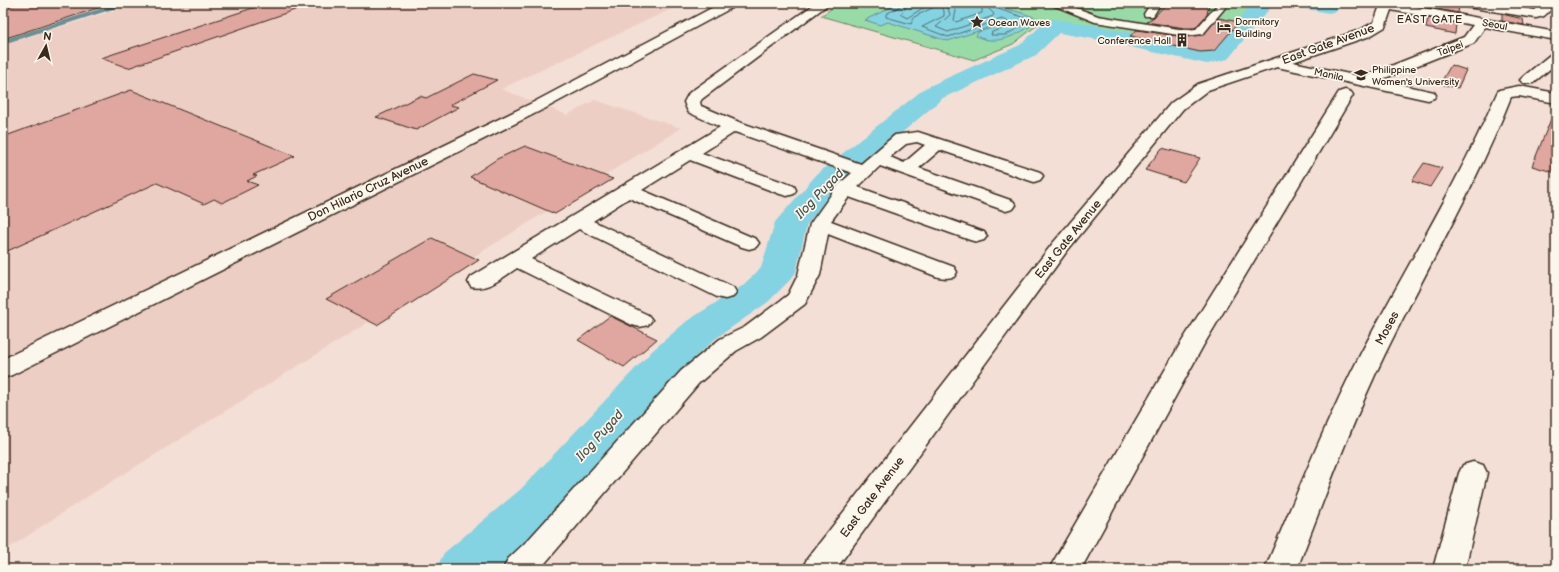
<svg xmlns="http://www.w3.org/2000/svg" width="1559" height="572" font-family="'Balsamiq Sans',sans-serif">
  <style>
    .built { fill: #edcec5 }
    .green { fill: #99dba6; stroke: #6a8262 }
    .water { fill: #84d3e2; stroke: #678f94 }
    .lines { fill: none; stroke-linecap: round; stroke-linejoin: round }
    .shore { stroke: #586e6c; stroke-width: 1 }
    .stream { stroke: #678f94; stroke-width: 4 }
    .river { fill: #84d3e2; fill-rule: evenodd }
    .building { fill: #e0a6a0; stroke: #3b2a1e }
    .pedestrian-casing { stroke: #3b2a1e; stroke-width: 3 }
    .minor-casing { stroke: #3b2a1e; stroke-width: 3 }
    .tertiary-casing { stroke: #3b2a1e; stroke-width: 3 }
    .pedestrian { fill: #fbf7ec; fill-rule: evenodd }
    .minor { fill: #fbf7ec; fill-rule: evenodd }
    .tertiary { fill: #fbf7ec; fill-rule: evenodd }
    .labels { text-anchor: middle; stroke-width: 3.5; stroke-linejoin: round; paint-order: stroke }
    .far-poi-label { font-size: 10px; fill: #3b2a1e; stroke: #fbf7ec; text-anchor: start }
    .far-street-label { font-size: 10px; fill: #3b2a1e; stroke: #fbf7ec }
    .far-neighbourhood-label { font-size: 11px; letter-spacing: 1px; fill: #3b2a1e; stroke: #fbf7ec }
    .street-label { font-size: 12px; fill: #3b2a1e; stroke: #fbf7ec }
    .water-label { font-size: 13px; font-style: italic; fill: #4d544f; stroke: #fbf7ec }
  </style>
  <rect width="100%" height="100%" fill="#f3dfd5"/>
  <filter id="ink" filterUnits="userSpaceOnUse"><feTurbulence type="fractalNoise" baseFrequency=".025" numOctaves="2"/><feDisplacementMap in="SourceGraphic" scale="8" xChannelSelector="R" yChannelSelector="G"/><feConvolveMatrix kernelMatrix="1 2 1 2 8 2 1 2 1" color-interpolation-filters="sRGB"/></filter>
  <g filter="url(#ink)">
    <polygon class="built" points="138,3 684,3 501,89 567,115 595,100 681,128 74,505 3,552 3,45"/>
    <polygon class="green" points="839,3 1257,3 1216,52 1202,52 1048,22 1040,23 1013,44 974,60 821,16"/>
    <path class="water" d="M 900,3 C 950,3 995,0 1041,20 C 1020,32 1000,48 976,36 L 978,32 L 1007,24 L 1002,23 L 948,41 L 888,22 L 880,25 L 865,20 Z"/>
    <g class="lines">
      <g class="shore">
        <polyline points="901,3 899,7 886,14 886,17 911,24 914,17 936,6 940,6 944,11 944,16 922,27 948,37 1002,19 1007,21 1007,27 992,32 991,35 1006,35 1030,21 1029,19 995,8 993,3"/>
        <polyline points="906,3 905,9 900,14 907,18 931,3"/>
        <polyline points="944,3 948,8 950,15 936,27 948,32 993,16 994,14 989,9 988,3"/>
        <polyline points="952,3 956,11 954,20 956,22 982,13 982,3"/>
      </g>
      <polyline class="stream" points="3,42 125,3"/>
      <g class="river">
        <polygon points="1253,3 1274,3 1228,59 1207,64 1094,39 1059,33 1036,55 943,98 840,185 807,224 796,272 790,280 768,302 715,339 681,370 555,517 498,569 436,569 444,553 521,489 653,350 687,321 742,286 761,268 775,222 818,173 925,88 1020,45 1046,21 1054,19 1094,25 1207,50 1212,49"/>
        <polygon points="1293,3 1342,3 1336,11 1329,13 1296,7"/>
      </g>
    </g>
    <g class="building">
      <polygon points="20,3 103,3 104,6 3,39 3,8"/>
      <polygon points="268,3 308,3 309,5 128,68 101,58"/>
      <polygon points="1167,3 1209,3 1207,15 1195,28 1185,28 1146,22 1154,17"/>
      <polygon points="1432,3 1459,6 1458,13 1431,8"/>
      <polygon points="1502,14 1523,19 1524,25 1502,21"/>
      <polygon points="1218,18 1239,22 1214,51 1200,52 1130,36 1137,30 1185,37 1203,35"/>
      <polygon points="1428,18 1456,23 1455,34 1426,28"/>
      <polygon points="1451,65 1466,70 1458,88 1440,84"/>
      <polygon points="474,74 497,80 450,105 459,107 420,128 416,130 376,117 420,96 426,98"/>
      <polygon points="131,90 295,156 253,175 257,176 247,181 258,185 222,203 214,199 204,204 157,183 3,253 3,137"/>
      <polygon points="1555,109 1556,109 1556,173 1532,166"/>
      <polygon points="525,146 613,179 555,214 470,177 497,159"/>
      <polygon points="1162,148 1200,158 1184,182 1145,170"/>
      <polygon points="1424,163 1442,168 1430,187 1412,181"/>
      <polygon points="432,238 479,260 377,325 326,299"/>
      <polygon points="610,316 657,339 624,367 578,340"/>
    </g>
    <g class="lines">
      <g class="pedestrian-casing">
        <g id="pedestrian">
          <polygon points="1048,3 1063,3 1098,16 1185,30 1196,29 1219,3 1229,3 1203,34 1185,36 1095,22"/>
          <polygon points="1151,3 1161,3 1153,16 1145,16 1144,14"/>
        </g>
      </g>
      <g class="minor-casing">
        <g id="minor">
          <path d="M 816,3 L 830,3 L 702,99 L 700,102 L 701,106 L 739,122 L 861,164 L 895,135 L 918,132 L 1040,172 L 1043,176 L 1040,180 L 1034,182 L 1028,180 L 940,150 L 919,168 L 1013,201 L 1016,205 L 1013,209 L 1006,211 L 880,166 L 858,187 L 984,232 L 987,236 L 984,240 L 977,242 L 970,240 L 849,197 L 831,221 L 954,267 L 957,272 L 954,277 L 946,278 L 938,277 L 828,234 L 820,275 L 805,304 L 761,337 L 736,351 L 699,383 L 540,569 L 503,569 L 508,559 L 528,540 L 681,371 L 720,339 L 745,327 L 788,295 L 798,275 L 810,224 L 838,185 L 852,173 L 735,132 L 702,153 L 794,186 L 796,190 L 794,194 L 787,196 L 780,194 L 690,160 L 642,190 L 756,239 L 759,243 L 756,247 L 749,249 L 742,247 L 629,198 L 593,221 L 733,287 L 736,292 L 733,297 L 725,299 L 717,297 L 579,229 L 531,259 L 648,315 L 652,320 L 648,325 L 640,327 L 632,325 L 517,268 C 503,277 488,291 471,287 L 468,282 L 471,277 L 720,127 L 688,112 L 684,102 L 689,93 ZM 917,142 L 925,145 L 904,163 L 890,157 L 906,144 Z"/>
          <path d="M 1381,3 L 1396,3 L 1556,32 L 1556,40 L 1485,27 L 1474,43 L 1380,80 L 1434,92 L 1436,95 L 1434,98 L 1428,100 L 1277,67 L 1208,90 L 1183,109 L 1067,251 L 836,569 L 802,569 L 807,559 L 1053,243 L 1171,103 L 1198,84 L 1360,30 L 1374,22 ZM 1391,10 L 1473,25 L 1464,37 L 1363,77 L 1293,62 L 1370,36 L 1385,27 Z"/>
          <polygon points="1461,3 1491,3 1535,10 1543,3 1556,3 1556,5 1544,16 1536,18 1467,7"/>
          <polygon points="1556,53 1556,64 1533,83 1523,83 1520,80 1523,77 1551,54"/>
          <path d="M 1519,86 L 1556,93 L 1556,103 L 1519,96 L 1511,97 C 1476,186 1427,268 1385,354 C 1351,424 1325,497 1297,569 L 1265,569 C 1296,496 1325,423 1361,353 C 1407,266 1458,183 1497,93 L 1499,90 Z"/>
          <polygon points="1345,90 1351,92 1353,95 1203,346 1081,569 1049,569 1179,346 1337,95 1339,92"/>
          <polygon points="1473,462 1483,465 1487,473 1465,569 1433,569 1459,473 1463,465"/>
        </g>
      </g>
      <g class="tertiary-casing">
        <polygon id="tertiary" points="721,3 737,3 735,6 546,108 12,375 3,378 3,359 534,102"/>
      </g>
      <use href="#pedestrian" class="pedestrian"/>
      <use href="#minor" class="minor"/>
      <use href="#tertiary" class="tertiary"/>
    </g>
  </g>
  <defs>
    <g id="sight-bare" transform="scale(1.08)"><path d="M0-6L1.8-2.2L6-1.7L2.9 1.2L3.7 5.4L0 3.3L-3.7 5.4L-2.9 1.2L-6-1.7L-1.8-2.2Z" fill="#3b2a1e" stroke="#fbf7ec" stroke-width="2.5" paint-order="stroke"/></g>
    <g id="hotel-bare" transform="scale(1.08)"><path d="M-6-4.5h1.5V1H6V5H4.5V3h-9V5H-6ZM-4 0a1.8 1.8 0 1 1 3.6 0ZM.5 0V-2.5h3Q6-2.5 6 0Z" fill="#3b2a1e" stroke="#fbf7ec" stroke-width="2.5" paint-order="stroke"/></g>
    <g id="building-bare" transform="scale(1.08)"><path d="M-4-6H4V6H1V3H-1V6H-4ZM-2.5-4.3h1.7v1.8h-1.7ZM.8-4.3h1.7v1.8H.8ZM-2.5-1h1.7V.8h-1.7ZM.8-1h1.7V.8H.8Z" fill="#3b2a1e" stroke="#fbf7ec" stroke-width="2.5" paint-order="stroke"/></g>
    <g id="university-bare" transform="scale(1.08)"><path d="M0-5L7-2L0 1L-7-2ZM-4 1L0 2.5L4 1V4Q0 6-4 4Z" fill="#3b2a1e" stroke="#fbf7ec" stroke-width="2.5" paint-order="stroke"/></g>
  </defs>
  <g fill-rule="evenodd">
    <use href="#sight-bare" x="977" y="22"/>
    <use href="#hotel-bare" x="1224" y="27"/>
    <use href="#building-bare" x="1182" y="40"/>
    <use href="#university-bare" x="1361" y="75"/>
  </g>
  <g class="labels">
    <g class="far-poi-label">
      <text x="1235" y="25">Dormitory<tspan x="1235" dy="12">Building</tspan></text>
      <text x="988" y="26">Ocean Waves</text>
      <text x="1171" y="44" text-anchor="end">Conference Hall</text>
      <text x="1372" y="73">Philippine<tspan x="1372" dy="12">Women's University</tspan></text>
    </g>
    <g class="far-street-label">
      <text transform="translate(1495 24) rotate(10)" y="4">Seoul</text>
      <text transform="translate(1450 48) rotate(-21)" y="4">Taipei</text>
      <text transform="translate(1329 74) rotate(12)" y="4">Manila</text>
    </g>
    <g class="far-neighbourhood-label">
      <text x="1430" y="23">EAST GATE</text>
    </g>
    <g class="street-label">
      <text transform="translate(1328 44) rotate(-20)" y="4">East Gate Avenue</text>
      <text transform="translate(368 189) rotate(-26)" y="4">Don Hilario Cruz Avenue</text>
      <text transform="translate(1068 239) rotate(-51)" y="4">East Gate Avenue</text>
      <text transform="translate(1387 328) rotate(-62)" y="4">Moses</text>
      <text transform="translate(872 497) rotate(-53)" y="4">East Gate Avenue</text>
    </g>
    <g class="water-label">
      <text transform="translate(819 193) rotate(-46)" y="5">Ilog Pugad</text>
      <text transform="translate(599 435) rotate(-48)" y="5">Ilog Pugad</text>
    </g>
  </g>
  <rect width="1559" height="572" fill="none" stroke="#fbf7ec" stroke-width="16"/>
  <rect x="8" y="8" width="1543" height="556" fill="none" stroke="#3b2a1e" stroke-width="1.5" filter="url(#ink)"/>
  <g transform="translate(46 46) rotate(8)" stroke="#fbf7ec" stroke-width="3" paint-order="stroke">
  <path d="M0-3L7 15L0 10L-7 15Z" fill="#3b2a1e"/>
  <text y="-6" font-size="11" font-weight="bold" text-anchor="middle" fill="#3b2a1e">N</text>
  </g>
</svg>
